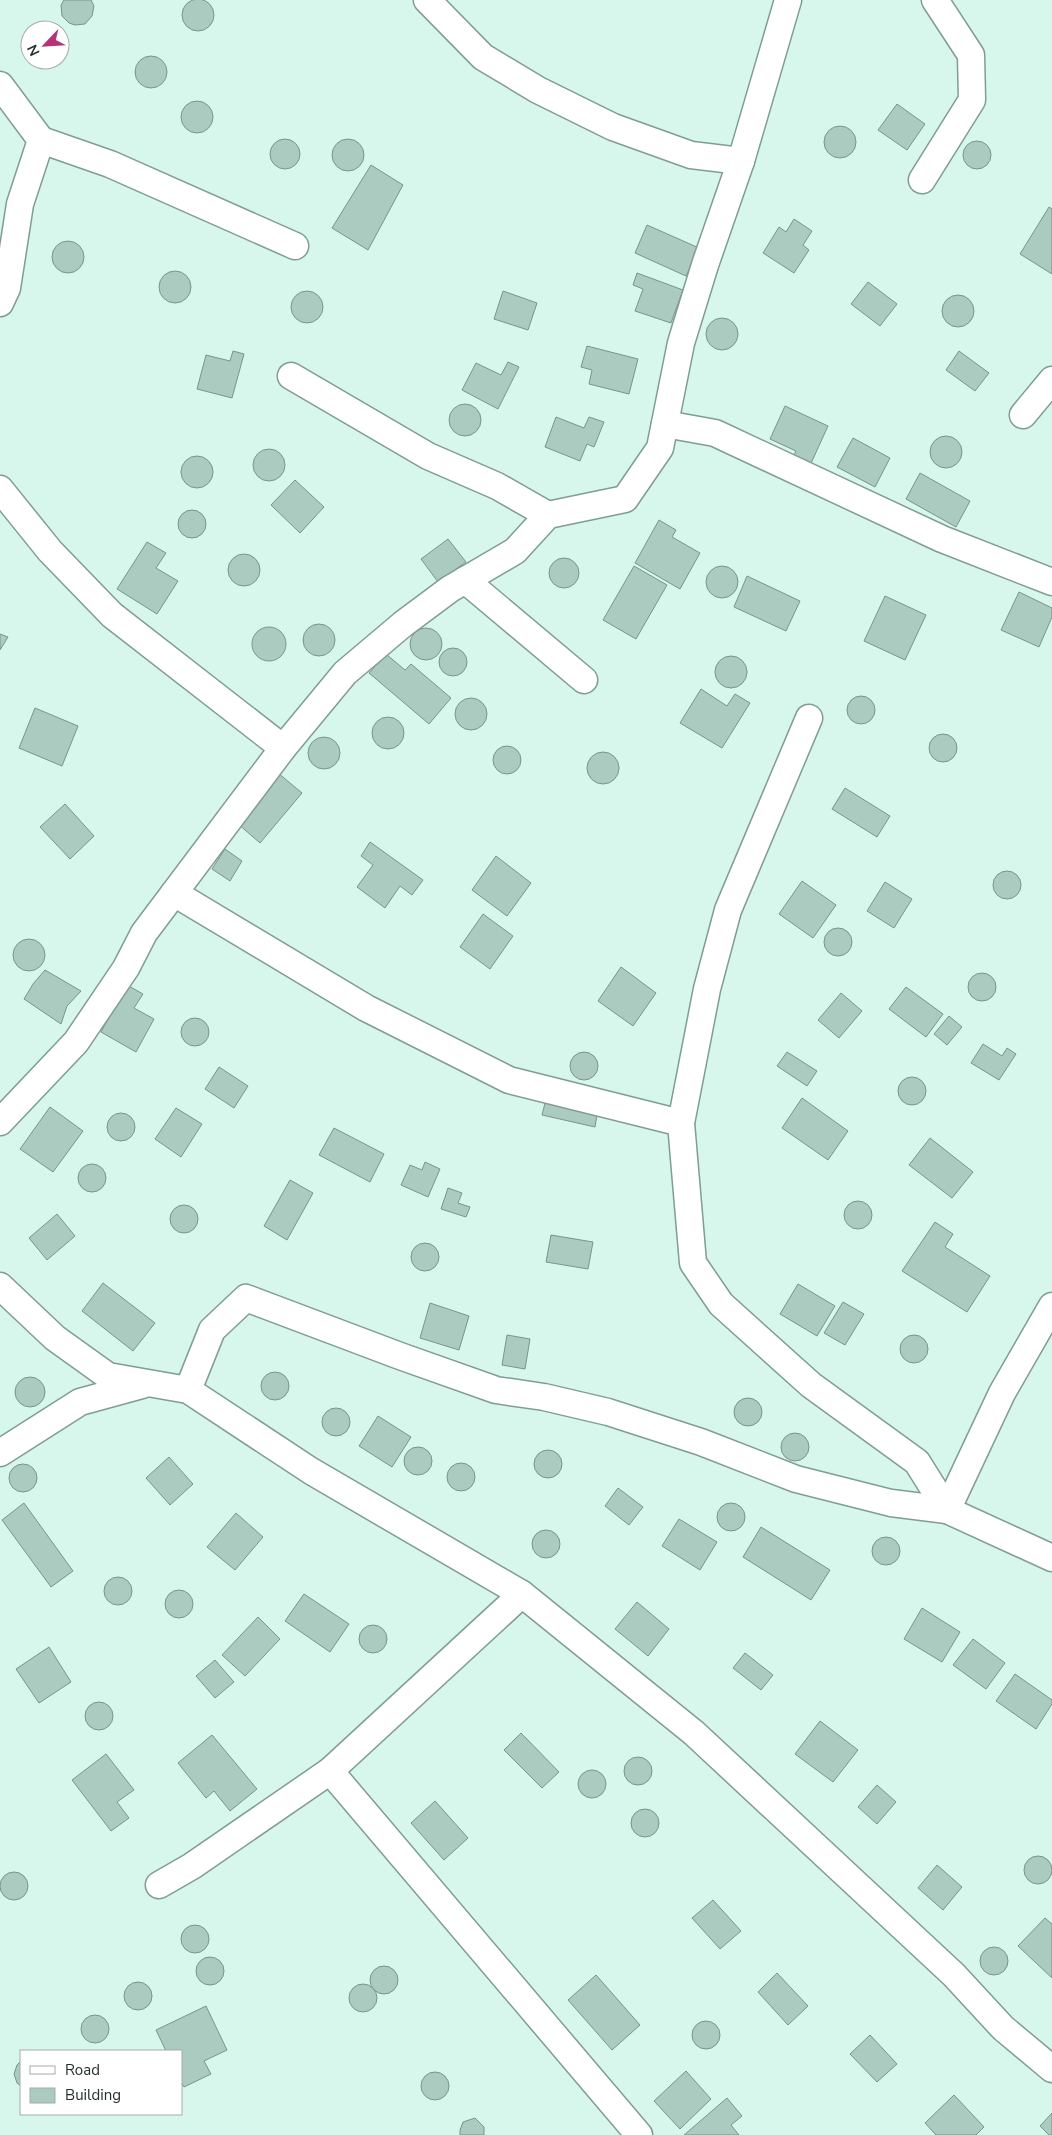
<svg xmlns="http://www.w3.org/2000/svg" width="1052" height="2135" font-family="'Nunito Sans',sans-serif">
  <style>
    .building { fill: #abcac0; stroke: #78958c }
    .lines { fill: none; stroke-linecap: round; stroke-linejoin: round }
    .minor-casing { stroke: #809d94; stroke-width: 29 }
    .minor { stroke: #fff; stroke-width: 26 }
  </style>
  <rect width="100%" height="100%" fill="#d7f6ec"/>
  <g class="building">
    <circle cx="198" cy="15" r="16"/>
    <polygon points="64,0 91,0 94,6 92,16 85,24 75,25 69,23 62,16 61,5"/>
    <circle cx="151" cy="72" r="16"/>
    <circle cx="197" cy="117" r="16"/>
    <polygon points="897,104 925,124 907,150 878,130"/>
    <circle cx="840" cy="142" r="16"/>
    <circle cx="348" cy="155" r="16"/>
    <circle cx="285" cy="154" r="15"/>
    <circle cx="977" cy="155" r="14"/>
    <polygon points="371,165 403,185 368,250 332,228"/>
    <polygon points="1049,207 1052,209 1052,274 1020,254"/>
    <polygon points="794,219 812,231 803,245 809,250 794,273 763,253 779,227 786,232"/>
    <polygon points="647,225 699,248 686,276 635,253"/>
    <circle cx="68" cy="257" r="16"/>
    <circle cx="175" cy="287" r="16"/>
    <polygon points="637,273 683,290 671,323 635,311 643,289 633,285"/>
    <polygon points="868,282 897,304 880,326 851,304"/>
    <circle cx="307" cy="307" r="16"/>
    <polygon points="503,291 537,303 528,330 494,319"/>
    <circle cx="958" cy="311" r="16"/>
    <circle cx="722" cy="334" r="16"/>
    <polygon points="587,346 638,359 629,394 589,384 592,370 581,367"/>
    <polygon points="233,351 244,354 232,398 197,389 206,355 230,361"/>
    <polygon points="959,351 989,373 975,391 946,370"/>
    <polygon points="508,362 519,367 498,409 462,390 476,363 501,375"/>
    <circle cx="465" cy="420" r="16"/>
    <polygon points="785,406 828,426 808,470 791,461 796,451 770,439"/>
    <polygon points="556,417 584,428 589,417 604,422 594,447 587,444 580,461 545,447"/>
    <circle cx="946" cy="452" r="16"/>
    <polygon points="853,438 890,458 875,487 837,467"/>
    <circle cx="269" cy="465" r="16"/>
    <circle cx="197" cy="472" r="16"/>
    <polygon points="920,473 970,501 956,527 906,499"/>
    <polygon points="295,480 324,507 300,533 271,505"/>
    <circle cx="192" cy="524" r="14"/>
    <polygon points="659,520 676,530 672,537 700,553 680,589 635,563"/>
    <polygon points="448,539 466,562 438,582 421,559"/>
    <polygon points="147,542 166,553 156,568 178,581 157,614 117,589"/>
    <circle cx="244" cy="570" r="16"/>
    <circle cx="564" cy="573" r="15"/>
    <circle cx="722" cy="582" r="16"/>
    <polygon points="634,566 667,585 636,639 603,620"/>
    <polygon points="747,576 800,601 786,631 734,607"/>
    <polygon points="1019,592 1052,608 1052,617 1039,647 1001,630"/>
    <polygon points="885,596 926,615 905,660 864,641"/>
    <circle cx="319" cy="640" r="16"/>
    <circle cx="269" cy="644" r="17"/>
    <circle cx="426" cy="644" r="16"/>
    <polygon points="0,634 8,637 0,650"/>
    <circle cx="453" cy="662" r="14"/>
    <polygon points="386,654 405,670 411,664 451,698 429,724 369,673"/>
    <circle cx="731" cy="672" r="16"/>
    <polygon points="701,689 727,706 735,694 750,703 722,748 680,723"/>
    <circle cx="861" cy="710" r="14"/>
    <circle cx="471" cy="714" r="16"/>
    <polygon points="35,708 78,726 62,766 19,748"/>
    <circle cx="388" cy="733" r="16"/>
    <circle cx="943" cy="748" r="14"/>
    <circle cx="324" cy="753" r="16"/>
    <circle cx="507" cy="760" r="14"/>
    <circle cx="603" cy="768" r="16"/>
    <polygon points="278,773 302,793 260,843 237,823"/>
    <polygon points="845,788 890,816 877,837 832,809"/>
    <polygon points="65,804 94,836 70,859 40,827"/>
    <polygon points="370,842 423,880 412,895 400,886 385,908 357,887 373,865 361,856"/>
    <polygon points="225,849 242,861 230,881 212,869"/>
    <polygon points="496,856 531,883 507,916 472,890"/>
    <circle cx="1007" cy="885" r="14"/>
    <polygon points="802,881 836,905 813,938 779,914"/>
    <polygon points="885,882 912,899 894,928 867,911"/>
    <polygon points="483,914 513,936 490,969 460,947"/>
    <circle cx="838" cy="942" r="14"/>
    <circle cx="29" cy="955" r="16"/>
    <polygon points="621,967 656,993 633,1026 598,1001"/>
    <polygon points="45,970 81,991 67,1006 61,1024 24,999 33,984"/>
    <circle cx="982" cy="987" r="14"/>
    <polygon points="127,985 143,994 134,1008 154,1019 136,1052 101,1032"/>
    <polygon points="906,987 943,1014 926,1037 889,1009"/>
    <polygon points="841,993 862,1011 839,1038 818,1020"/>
    <polygon points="949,1016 962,1027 947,1045 934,1034"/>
    <circle cx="195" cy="1032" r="14"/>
    <polygon points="983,1044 1002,1056 1007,1048 1016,1054 999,1080 971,1063"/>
    <circle cx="584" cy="1066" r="14"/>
    <polygon points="787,1052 817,1071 807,1086 777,1066"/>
    <polygon points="219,1067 248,1086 234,1108 205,1089"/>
    <circle cx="912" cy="1091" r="14"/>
    <polygon points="802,1098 848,1131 828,1160 782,1128"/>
    <polygon points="545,1103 597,1115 595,1127 542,1115"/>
    <polygon points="50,1107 83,1131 53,1172 20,1149"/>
    <polygon points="176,1108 202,1124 181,1157 155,1139"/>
    <circle cx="121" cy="1127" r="14"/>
    <polygon points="334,1128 384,1154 370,1182 319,1155"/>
    <polygon points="930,1138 973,1172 952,1198 909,1165"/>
    <polygon points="425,1162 440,1169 428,1197 401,1185 410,1165 422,1170"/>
    <circle cx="92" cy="1178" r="14"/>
    <polygon points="290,1180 313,1193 287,1240 264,1226"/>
    <polygon points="448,1188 462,1193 458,1203 470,1207 466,1217 441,1209"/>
    <circle cx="858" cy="1215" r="14"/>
    <circle cx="184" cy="1219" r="14"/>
    <polygon points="57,1214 75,1236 47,1260 29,1238"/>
    <polygon points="935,1222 953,1234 945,1247 990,1276 967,1312 902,1271"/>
    <polygon points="551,1235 593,1242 588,1269 546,1262"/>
    <circle cx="425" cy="1257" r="14"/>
    <polygon points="103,1283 155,1323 133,1351 82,1311"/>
    <polygon points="798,1284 835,1306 817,1336 780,1314"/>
    <polygon points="843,1302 864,1314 845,1345 824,1333"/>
    <polygon points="430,1303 469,1316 459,1350 420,1338"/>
    <circle cx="914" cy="1349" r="14"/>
    <polygon points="507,1335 530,1339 525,1369 502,1365"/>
    <circle cx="275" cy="1386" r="14"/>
    <circle cx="30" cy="1392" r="15"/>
    <circle cx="748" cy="1412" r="14"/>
    <circle cx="336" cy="1422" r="14"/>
    <polygon points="378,1416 411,1437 392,1467 359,1446"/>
    <circle cx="795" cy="1447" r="14"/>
    <circle cx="418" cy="1461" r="14"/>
    <circle cx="548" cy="1464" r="14"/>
    <polygon points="169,1457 193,1484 170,1505 146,1478"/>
    <circle cx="461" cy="1477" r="14"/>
    <circle cx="23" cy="1478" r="14"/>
    <polygon points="618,1488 643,1507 629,1525 605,1506"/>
    <circle cx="731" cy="1517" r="14"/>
    <polygon points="24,1503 73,1571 51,1587 2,1520"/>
    <polygon points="236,1513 263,1537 235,1570 207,1547"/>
    <polygon points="679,1519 717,1542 700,1570 662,1546"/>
    <polygon points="761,1527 830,1570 811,1600 743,1557"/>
    <circle cx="546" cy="1544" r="14"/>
    <circle cx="886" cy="1551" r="14"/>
    <circle cx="118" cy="1591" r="14"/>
    <circle cx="179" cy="1604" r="14"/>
    <polygon points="304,1594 349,1624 330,1652 285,1621"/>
    <polygon points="637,1602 669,1629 648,1656 615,1629"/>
    <polygon points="922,1608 960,1632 942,1662 904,1639"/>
    <polygon points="258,1617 280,1639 245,1676 222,1655"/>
    <circle cx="373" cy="1639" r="14"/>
    <polygon points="973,1639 1005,1663 986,1689 953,1665"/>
    <polygon points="49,1647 71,1682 39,1703 16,1669"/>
    <polygon points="745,1653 773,1675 761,1690 733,1668"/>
    <polygon points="215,1660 234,1682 215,1698 196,1676"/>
    <polygon points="1015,1674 1052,1700 1052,1704 1036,1729 996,1701"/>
    <circle cx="99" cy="1716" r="14"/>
    <polygon points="820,1721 858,1750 833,1782 795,1754"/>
    <polygon points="521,1733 559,1772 542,1788 504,1750"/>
    <polygon points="212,1735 257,1789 230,1811 214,1791 206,1798 178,1763"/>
    <polygon points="106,1754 134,1790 117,1802 129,1818 111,1831 72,1780"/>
    <circle cx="638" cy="1771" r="14"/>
    <circle cx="592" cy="1784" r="14"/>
    <polygon points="877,1785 896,1802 877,1824 858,1807"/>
    <polygon points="435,1801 468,1838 444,1860 411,1823"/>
    <circle cx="645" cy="1823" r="14"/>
    <circle cx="1038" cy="1870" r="14"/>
    <polygon points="937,1865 962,1887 943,1910 918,1888"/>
    <circle cx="14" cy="1886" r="14"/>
    <polygon points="713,1900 741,1931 720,1949 692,1918"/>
    <polygon points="1045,1918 1052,1924 1052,1978 1018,1946"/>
    <circle cx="195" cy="1939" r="14"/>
    <circle cx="994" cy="1961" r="14"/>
    <circle cx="210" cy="1971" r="14"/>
    <circle cx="384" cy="1980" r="14"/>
    <polygon points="777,1973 808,2006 788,2025 758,1992"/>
    <polygon points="596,1975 640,2025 612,2050 568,2000"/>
    <circle cx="138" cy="1996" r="14"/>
    <circle cx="363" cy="1998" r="14"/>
    <polygon points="206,2006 227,2050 204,2061 211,2074 184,2087 181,2082 181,2051 166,2051 156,2030"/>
    <circle cx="95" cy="2029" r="14"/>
    <circle cx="706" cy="2035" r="14"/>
    <polygon points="870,2035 897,2064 877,2082 850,2054"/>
    <polygon points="21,2061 21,2086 17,2083 14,2074 17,2065"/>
    <polygon points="686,2071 711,2099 680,2129 654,2101"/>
    <circle cx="435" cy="2086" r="14"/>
    <polygon points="954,2095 984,2127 976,2135 936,2135 925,2123"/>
    <polygon points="727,2098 742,2116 731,2125 739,2135 684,2135"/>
    <polygon points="1052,2113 1052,2135 1049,2135 1040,2126"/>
    <polygon points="475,2118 484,2127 484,2135 460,2135 460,2130 463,2122"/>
  </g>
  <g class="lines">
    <g class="minor-casing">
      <g id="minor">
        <polyline points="427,0 483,57 538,90 613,127 691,155 741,161"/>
        <polyline points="0,85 41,140 20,204 7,288 0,303"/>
        <polyline points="41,140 110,164 295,246"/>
        <polyline points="922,180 972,100 971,55 935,0"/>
        <polyline points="291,376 428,456 497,486 548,515"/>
        <polyline points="1023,415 1052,380"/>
        <polyline points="665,424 715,433 942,539 1052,582"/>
        <polyline points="0,489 50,551 112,615 283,748"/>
        <polyline points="465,580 584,680"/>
        <polyline points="809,718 728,910 707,989 681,1123 693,1263 721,1304 811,1385 917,1462 947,1510 1052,1558"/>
        <polyline points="174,893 366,1008 509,1080 681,1123"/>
        <polyline points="0,1122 76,1042 126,968 144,933 283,748 345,673 403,624 450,589 515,551 548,515 625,499 660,448 681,343 705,265 741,161 788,0"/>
        <polyline points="0,1286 55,1338 108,1376 188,1390 311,1471 522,1594 694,1733 954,1975 1003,2028 1052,2069"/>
        <polyline points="188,1390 212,1330 246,1298 400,1356 496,1390 544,1397 608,1412 701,1442 796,1479 891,1503 947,1510 1002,1393 1052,1306"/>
        <polyline points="0,1453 80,1402 142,1385"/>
        <polyline points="522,1594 330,1771 639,2135"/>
        <polyline points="159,1885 192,1866 330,1771"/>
      </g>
    </g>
    <use href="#minor" class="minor"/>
  </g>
  <rect x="20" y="2050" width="162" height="65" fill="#ffffff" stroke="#a7acaa"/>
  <rect x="30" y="2066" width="25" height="8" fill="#ffffff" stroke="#a7acaa"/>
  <text x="65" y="2075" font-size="15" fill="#232f2b">Road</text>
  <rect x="30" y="2088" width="25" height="15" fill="#abcac0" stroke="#a7acaa"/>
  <text x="65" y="2100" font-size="15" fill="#232f2b">Building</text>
  <g transform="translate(45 45) rotate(245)"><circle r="24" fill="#ffffff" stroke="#a7acaa"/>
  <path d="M0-4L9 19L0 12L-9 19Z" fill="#b83276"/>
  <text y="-8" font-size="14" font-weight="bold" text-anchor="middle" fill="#232f2b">N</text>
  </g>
</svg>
